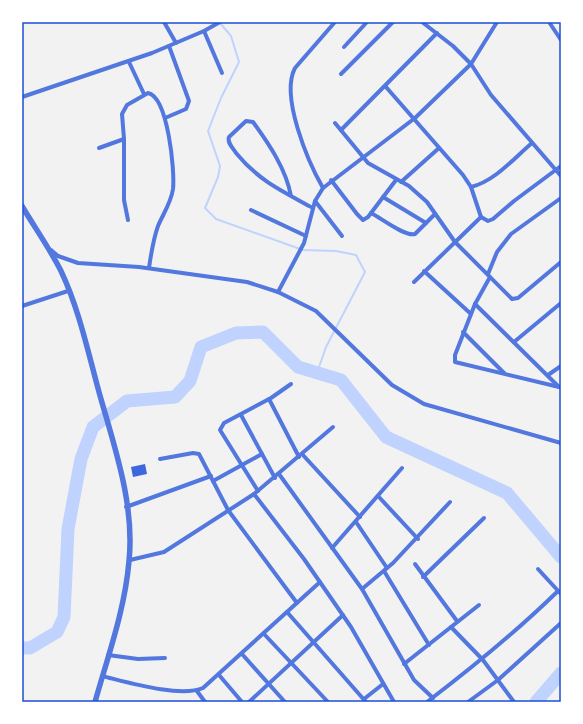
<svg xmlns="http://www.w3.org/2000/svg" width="583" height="724" font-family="'Varela Round',sans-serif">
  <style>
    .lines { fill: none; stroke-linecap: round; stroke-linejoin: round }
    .stream { stroke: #bfd3fe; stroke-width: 2 }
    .river { stroke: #bfd3fe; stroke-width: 13 }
    .building { fill: #3d67dc }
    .minor { stroke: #5277de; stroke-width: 4 }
    .tertiary { stroke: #5277de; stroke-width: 5.5 }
    .neatline { fill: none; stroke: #1d4ed8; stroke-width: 1.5 }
  </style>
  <rect width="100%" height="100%" fill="#f2f2f2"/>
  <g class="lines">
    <polyline class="stream" points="220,23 231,36 239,62 221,98 208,131 220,166 218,177 205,208 216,219 303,250 336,251 356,255 365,272 326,347 317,373"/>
    <g class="river">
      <polyline points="22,648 30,648 57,632 64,617 68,529 81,459 93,427 127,401 175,397 190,381 201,347 236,333 263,332 298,367 341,380 386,437 507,493 561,557"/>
      <polyline points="536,702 561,673"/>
    </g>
  </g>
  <polygon class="building" points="145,464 147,474 133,477 131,467"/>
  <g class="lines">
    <g class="minor">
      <polyline points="164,22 176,43"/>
      <polyline points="422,22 453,46 471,64 491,95 561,176"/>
      <polyline points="549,22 561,40"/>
      <polyline points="204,31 222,73"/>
      <polyline points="344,47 367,22"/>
      <polyline points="129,62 144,94"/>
      <polyline points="341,74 393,22"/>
      <polyline points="386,87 463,175 471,187 481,217 488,221 493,219 514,201 561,166"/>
      <polyline points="22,97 152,53 204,31 220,22"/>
      <polyline points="165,118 186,109 189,101 169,46"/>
      <polyline points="335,123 368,163 409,186 427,202 455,242 512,299 518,298 561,262"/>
      <polyline points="341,130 437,33"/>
      <polyline points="99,148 124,139"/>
      <polyline points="331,180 357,214 363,220 368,217 396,180"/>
      <polyline points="401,182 439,148"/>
      <path d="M 471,187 C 495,181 513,159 532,143"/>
      <path d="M 323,188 C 308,162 280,96 295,68 L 335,22"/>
      <path d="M 291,196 C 286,169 269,144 253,122 L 246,121 L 229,137 C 227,143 233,148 236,153 C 259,181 282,191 313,208"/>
      <polyline points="383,197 426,223"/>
      <polyline points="315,201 342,236"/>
      <polyline points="251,210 306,236"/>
      <path d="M 371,213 C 381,218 405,237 415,234 L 435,214"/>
      <path d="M 128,220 L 124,200 L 124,139 L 122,114 L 127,105 L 148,93 C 168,97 175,171 173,189 C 171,203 163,214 158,226 C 153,240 151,254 149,268"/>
      <polyline points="51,250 58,256 78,263 139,267 247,282 278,292 316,311 392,385 424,404 561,443"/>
      <polyline points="424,271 471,314"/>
      <polyline points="488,274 497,252 511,234 561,198"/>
      <polyline points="490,277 475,304 455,355 455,362 559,387"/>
      <polyline points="414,282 481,217"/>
      <polyline points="278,292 304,243 315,201 323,188 415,118 471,64 497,22"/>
      <polyline points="475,304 559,387"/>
      <polyline points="22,306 68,291"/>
      <polyline points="463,332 504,373"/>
      <polyline points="514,342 561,303"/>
      <polyline points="548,375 561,366"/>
      <polyline points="269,399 299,457"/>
      <polyline points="241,415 275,478"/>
      <polyline points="302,454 360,517"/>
      <polyline points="160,459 193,453 199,454 228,510 297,603"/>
      <polyline points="279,474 362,589 414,680 433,698"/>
      <polyline points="213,481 262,454"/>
      <polyline points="258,491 220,430 224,423 271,398 291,384"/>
      <polyline points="254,494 304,559 351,627 394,702"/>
      <polyline points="378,496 418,539"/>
      <polyline points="126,507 211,476"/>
      <polyline points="356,522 387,568"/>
      <polyline points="332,548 402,468"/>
      <polyline points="130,560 164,552 254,494 333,427"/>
      <polyline points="415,564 457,621"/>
      <polyline points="538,569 561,594"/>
      <polyline points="384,571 429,645"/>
      <polyline points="423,577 484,518"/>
      <polyline points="362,589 393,563 450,502"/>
      <polyline points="287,612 366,702"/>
      <polyline points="451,627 483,660 514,702"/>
      <polyline points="264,634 328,702"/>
      <polyline points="242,654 285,702"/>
      <polyline points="108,655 138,659 165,658"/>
      <polyline points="404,664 479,605"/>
      <polyline points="219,675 242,702"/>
      <path d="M 102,676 C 127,682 180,698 203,688 L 320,582"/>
      <polyline points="197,691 205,702"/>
      <polyline points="364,699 383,684"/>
      <polyline points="249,702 343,615"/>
      <path d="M 427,702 C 473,667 517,631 558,591"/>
      <polyline points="468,702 498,680 561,623"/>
    </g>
    <path class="tertiary" d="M 22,206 C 35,228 50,249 61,271 C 79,309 88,352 99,392 C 114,446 135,504 129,561 C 125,609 108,656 95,702"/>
  </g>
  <rect width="583" height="724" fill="none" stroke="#ffffff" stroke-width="46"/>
  <rect x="23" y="23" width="537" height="678" class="neatline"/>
</svg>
